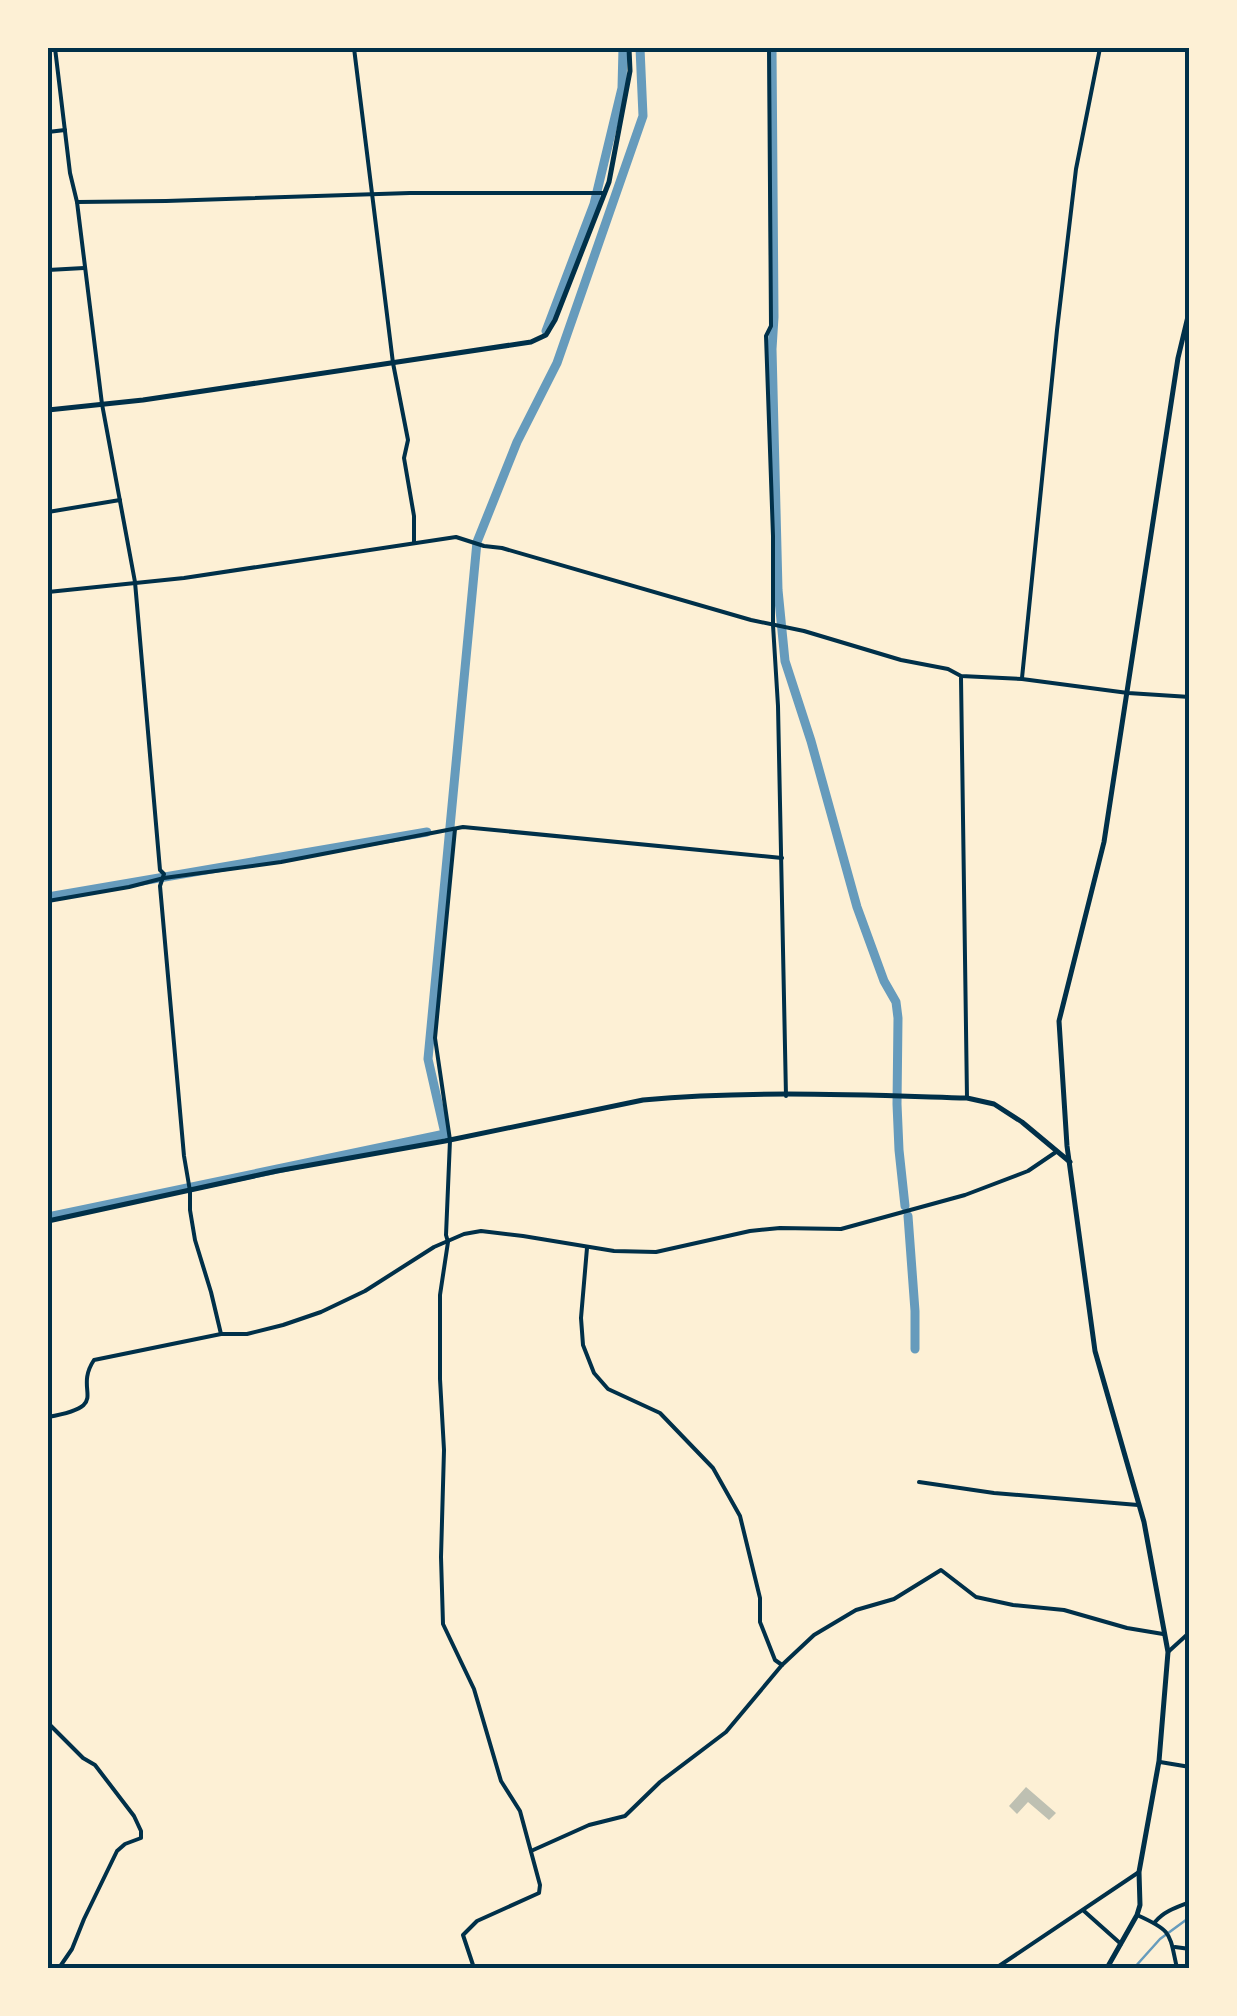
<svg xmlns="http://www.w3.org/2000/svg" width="1237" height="2016" font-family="Raleway,sans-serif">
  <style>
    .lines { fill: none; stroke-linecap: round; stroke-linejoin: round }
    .stream { stroke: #669bbc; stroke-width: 2.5 }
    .canal { stroke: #669bbc; stroke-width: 9 }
    .building { fill: #bec0b2 }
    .minor { stroke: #003049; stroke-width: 4 }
    .tertiary { stroke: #003049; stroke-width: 5 }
    .neatline { fill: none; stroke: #003049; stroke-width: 4 }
  </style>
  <rect width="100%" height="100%" fill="#fdf0d5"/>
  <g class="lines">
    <polyline class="stream" points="1134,1968 1160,1939 1190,1917"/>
    <g class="canal">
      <polyline points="772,48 774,317 772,349 778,590 785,661 811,741 857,907 884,981 896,1002 898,1018 897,1104 899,1150 905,1206"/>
      <polyline points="546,331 594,204 622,88 623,48"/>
      <polyline points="48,897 427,832"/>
      <polyline points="446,1138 428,1059 477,542 517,442 557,363 643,116 640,48"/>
      <polyline points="908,1216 915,1311 915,1349"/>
      <polyline points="48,1217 445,1134"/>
    </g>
  </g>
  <polygon class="building" points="1026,1787 1056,1813 1049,1820 1028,1802 1017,1814 1009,1806"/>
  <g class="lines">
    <g class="minor">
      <polyline points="55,48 70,173 77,202 102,404 135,582 160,870 164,874 160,886 184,1156 190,1191 190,1210 195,1240 211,1292 221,1334"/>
      <polyline points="354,48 393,363 408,440 404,458 414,516 414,543"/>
      <polyline points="769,48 771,326 766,336 773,536 773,625 778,706 786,1096"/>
      <polyline points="48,132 65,130"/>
      <polyline points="77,202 166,201 410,193 604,193"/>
      <polyline points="48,270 84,268"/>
      <polyline points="48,512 120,500"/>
      <polyline points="48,592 184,578 456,537 484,546 502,548 751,620 804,631 901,660 948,669 961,676 1022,679 1128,693 1190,697"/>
      <polyline points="961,678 967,1098"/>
      <polyline points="1022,678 1057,330 1076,169 1100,48"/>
      <polyline points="455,829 435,1038 450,1140 446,1235 448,1242 440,1295 440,1379 444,1450 441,1557 443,1624 474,1689 501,1781 520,1811 540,1885 539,1893 477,1921 463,1935 474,1968"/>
      <polyline points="48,901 129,887 164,878 281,862 463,827 782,858"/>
      <polyline points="587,1248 581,1318 583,1345 594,1373 608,1389 660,1413 713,1468 740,1516 760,1598 760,1622 775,1660 782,1665"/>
      <path d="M 48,1417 C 114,1405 72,1393 94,1360 L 221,1334 L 247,1334 L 283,1325 L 321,1312 L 365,1291 L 434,1247 L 464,1234 L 481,1231 L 523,1236 L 614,1251 L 656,1252 L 750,1231 L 780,1228 L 841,1229 L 965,1195 L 1028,1171 L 1056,1152"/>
      <polyline points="919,1482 994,1493 1138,1505"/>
      <polyline points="1168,1652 1190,1632"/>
      <polyline points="48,1723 83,1758 95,1765 134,1816 141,1831 141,1838 125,1844 117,1851 84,1919 72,1949 59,1968"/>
      <polyline points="1160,1762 1190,1767"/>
      <polyline points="531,1851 589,1825 625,1816 660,1782 726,1732 782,1665 814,1635 856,1610 894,1599 941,1570 976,1597 1013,1605 1064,1610 1127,1628 1163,1634"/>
      <polyline points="1084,1911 1121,1944"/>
      <path d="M 1137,1915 C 1173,1931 1169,1933 1177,1968"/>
      <path d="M 1155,1922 C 1164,1911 1177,1907 1190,1902"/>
      <polyline points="1175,1947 1190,1949"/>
      <polyline points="996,1968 1139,1872"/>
    </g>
    <g class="tertiary">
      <polyline points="802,48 830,48"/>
      <polyline points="48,410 143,400 531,342 546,335 555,320 609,182 630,71 629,48"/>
      <path d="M 48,1221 L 277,1171 L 445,1141 L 643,1100 C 750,1090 860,1095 967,1098 L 994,1104 L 1022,1122 L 1070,1162"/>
      <polyline points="1107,1968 1137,1915 1140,1905 1139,1872 1159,1761 1168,1652 1144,1522 1095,1351 1067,1146 1059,1021 1104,842 1178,358 1190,308"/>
    </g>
  </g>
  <rect width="1237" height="2016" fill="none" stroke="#fdf0d5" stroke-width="100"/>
  <rect x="50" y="50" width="1137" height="1916" class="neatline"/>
</svg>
